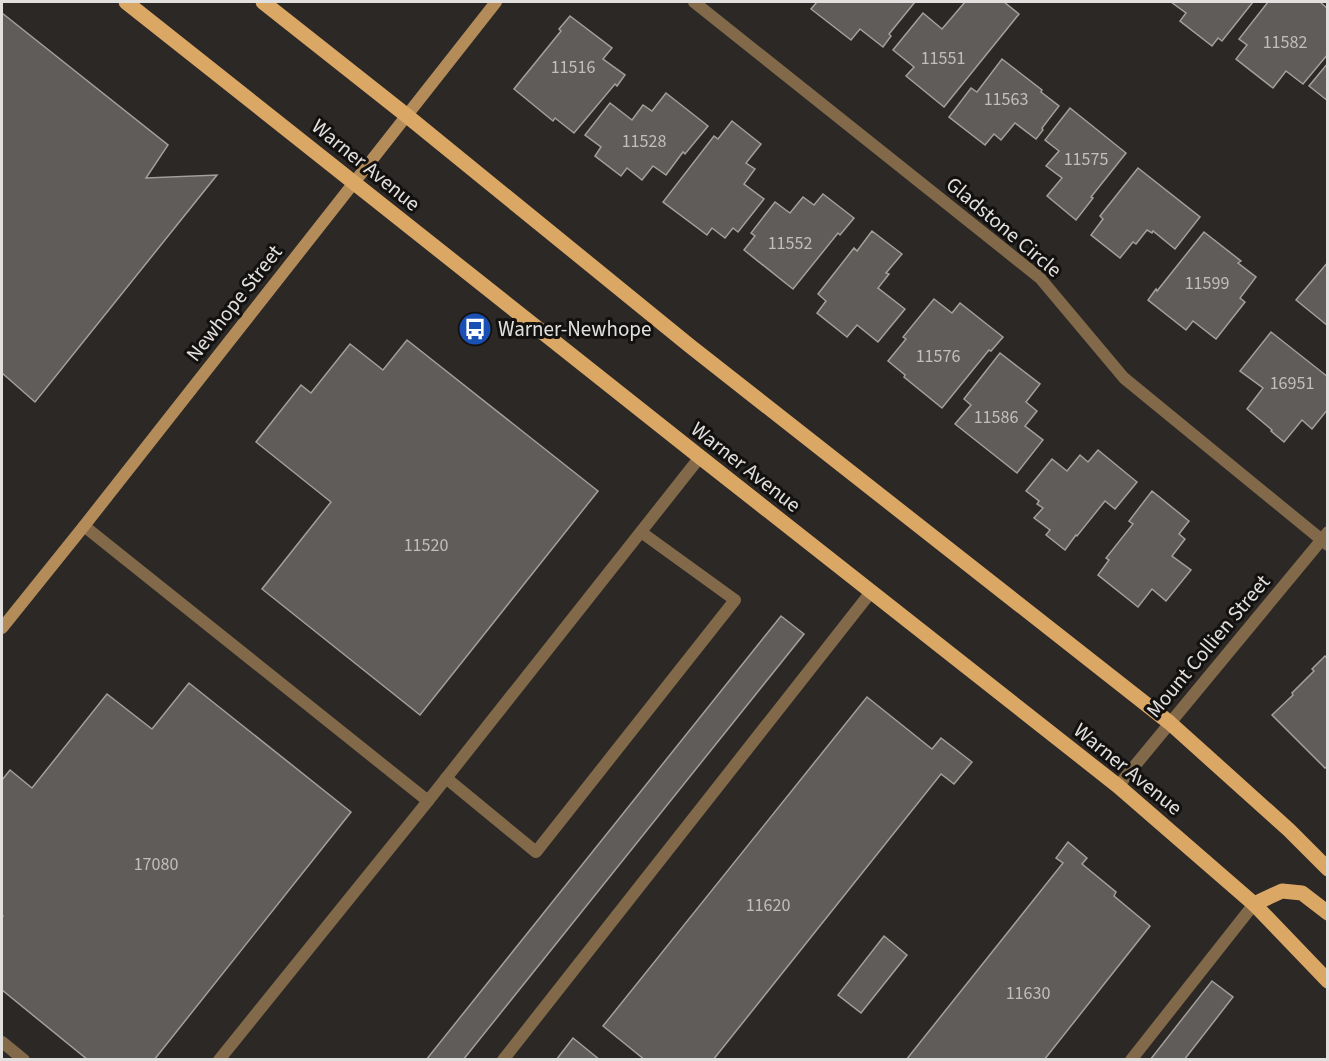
<svg xmlns="http://www.w3.org/2000/svg" width="1329" height="1061" font-family="'Source Sans 3',sans-serif">
  <style>
    .building { fill: #5f5c59; stroke: #a3a09c; stroke-width: 1.5 }
    .lines { fill: none; stroke-linecap: round; stroke-linejoin: round }
    .lane { stroke: #82694a; stroke-width: 12 }
    .street { stroke: #82694a; stroke-width: 12 }
    .secondary { stroke: #b48c5a; stroke-width: 12 }
    .primary { stroke: #dba765; stroke-width: 15 }
    .labels { text-anchor: middle; stroke-width: 6; stroke-linejoin: round; paint-order: stroke }
    .number-label { font-size: 18px; fill: #c1bfbd }
    .street-label { font-size: 21px; fill: #e2e0de; stroke: #131110 }
    .poi-label { font-size: 21px; fill: #e2e0de; stroke: #131110; text-anchor: start }
  </style>
  <rect width="100%" height="100%" fill="#2b2826"/>
  <g class="building">
    <polygon points="817,2 915,2 889,34 891,36 883,47 860,29 851,40 811,9"/>
    <polygon points="965,2 1004,2 1019,14 944,107 906,76 914,67 893,50 923,13 942,29"/>
    <polygon points="1171,2 1253,2 1222,41 1218,38 1212,46 1180,21 1186,13"/>
    <polygon points="1268,2 1320,2 1328,9 1328,54 1303,84 1286,71 1273,88 1236,59 1247,45 1239,39"/>
    <polygon points="2,13 168,145 146,178 217,175 35,402 2,373"/>
    <polygon points="570,16 612,48 603,59 625,75 617,86 615,84 574,133 555,118 553,121 514,89 561,31 559,29"/>
    <polygon points="1002,59 1042,90 1041,92 1059,106 1042,128 1043,130 1036,139 1015,123 1001,140 994,134 985,145 949,117 971,88 977,92"/>
    <polygon points="1328,63 1328,101 1309,86"/>
    <polygon points="666,93 708,126 685,154 683,152 666,175 653,166 642,180 627,168 621,176 595,156 601,147 585,135 610,103 632,120 643,105 652,111"/>
    <polygon points="1070,108 1126,153 1091,197 1093,198 1076,220 1047,196 1062,178 1046,166 1059,151 1045,140"/>
    <polygon points="732,121 761,144 746,163 755,169 744,184 764,199 738,232 733,228 725,238 712,228 707,235 663,202 714,136 718,139"/>
    <polygon points="1138,168 1200,217 1175,249 1153,231 1152,233 1147,230 1136,244 1133,242 1120,258 1091,235 1103,219 1100,216"/>
    <polygon points="823,194 854,218 840,235 838,233 793,289 744,250 755,236 751,233 775,202 790,213 803,197 814,205"/>
    <polygon points="872,231 902,254 886,273 889,274 878,288 905,309 878,342 857,325 847,337 817,313 826,301 818,294 854,248 857,251"/>
    <polygon points="1204,232 1241,261 1238,263 1256,277 1240,298 1245,302 1216,339 1193,321 1186,330 1148,300 1156,289 1157,291"/>
    <polygon points="1328,262 1328,326 1296,300"/>
    <polygon points="934,299 952,313 960,303 1003,337 991,351 989,350 942,408 904,377 905,375 888,361 906,339 903,337"/>
    <polygon points="1271,332 1328,377 1328,409 1312,429 1302,420 1284,442 1271,431 1272,430 1247,409 1263,388 1240,371"/>
    <polygon points="407,340 598,491 420,715 262,589 331,502 256,442 301,385 311,393 350,344 383,370"/>
    <polygon points="1000,353 1040,384 1026,402 1037,411 1025,426 1043,440 1017,473 955,424 971,405 964,399"/>
    <polygon points="1098,450 1137,482 1115,509 1105,501 1077,536 1076,535 1065,550 1046,535 1050,530 1034,518 1043,508 1037,504 1039,501 1026,491 1052,459 1067,471 1080,455 1088,462"/>
    <polygon points="1152,491 1189,521 1179,534 1185,539 1172,556 1191,570 1166,601 1152,589 1138,607 1098,575 1109,560 1106,558 1133,524 1129,521"/>
    <polygon points="781,616 804,634 463,1060 426,1060"/>
    <polygon points="1325,656 1328,659 1328,766 1325,768 1272,715 1293,695 1292,693 1314,671 1312,669"/>
    <polygon points="189,683 351,812 154,1060 88,1060 2,990 2,918 3,916 2,915 2,780 10,770 32,788 107,694 152,729"/>
    <polygon points="867,697 932,749 941,738 972,762 954,784 941,774 713,1060 645,1060 603,1026"/>
    <polygon points="1068,842 1087,858 1082,864 1116,892 1114,896 1150,926 1044,1060 906,1060 1063,863 1056,858"/>
    <polygon points="884,936 907,955 861,1013 838,995"/>
    <polygon points="1212,981 1233,997 1184,1060 1150,1060"/>
    <polygon points="573,1038 600,1060 556,1060"/>
  </g>
  <g class="lines">
    <g class="lane">
      <polyline points="84,526 428,801"/>
      <polyline points="446,778 536,852 735,600 641,532"/>
      <polyline points="2,1042 24,1060"/>
      <polyline points="219,1060 428,801 700,457"/>
      <polyline points="503,1060 871,592"/>
      <polyline points="1131,1060 1254,904"/>
    </g>
    <g class="street">
      <polyline points="694,2 1040,278 1124,378 1328,545"/>
      <polyline points="1118,786 1328,532"/>
    </g>
    <polyline class="secondary" points="2,628 84,526 496,2"/>
    <g class="primary">
      <polyline points="126,2 700,457 1118,786 1254,904 1328,981"/>
      <polyline points="263,2 406,115 690,346 1170,723 1289,830 1328,869"/>
      <polyline points="1254,904 1282,891 1302,893 1328,913"/>
    </g>
  </g>
  <defs>
    <g id="bus-disc" transform="scale(1.725)"><circle r="9.5" fill="#1a4fb4" stroke="#131110"/><path d="M-5-6H5V4H4V6H2V4H-2V6H-4V4H-5ZM-3.5-4V0h7V-4ZM-3.5 1.2v1.5H-2V1.2ZM2 1.2v1.5H3.5V1.2Z" fill="#fff"/></g>
  </defs>
  <g fill-rule="evenodd">
    <use href="#bus-disc" x="475" y="329"/>
  </g>
  <g class="labels">
    <g class="number-label">
      <text x="1285" y="48">11582</text>
      <text x="943" y="64">11551</text>
      <text x="573" y="73">11516</text>
      <text x="1006" y="105">11563</text>
      <text x="644" y="147">11528</text>
      <text x="1086" y="165">11575</text>
      <text x="790" y="249">11552</text>
      <text x="1207" y="289">11599</text>
      <text x="938" y="362">11576</text>
      <text x="1292" y="389">16951</text>
      <text x="996" y="423">11586</text>
      <text x="426" y="551">11520</text>
      <text x="156" y="870">17080</text>
      <text x="768" y="911">11620</text>
      <text x="1028" y="999">11630</text>
    </g>
    <g class="street-label">
      <text transform="translate(366 165) rotate(39)" y="7">Warner Avenue</text>
      <text transform="translate(1004 227) rotate(40)" y="7">Gladstone Circle</text>
      <text transform="translate(234 303) rotate(-52)" y="7">Newhope Street</text>
      <text transform="translate(746 467) rotate(38)" y="7">Warner Avenue</text>
      <text transform="translate(1208 646) rotate(-50)" y="7">Mount Collien Street</text>
      <text transform="translate(1128 769) rotate(39)" y="7">Warner Avenue</text>
    </g>
    <g class="poi-label">
      <text x="498" y="336">Warner-Newhope</text>
    </g>
  </g>
  <rect width="1329" height="1061" fill="none" stroke="#e2e0de" stroke-width="6"/>
</svg>
